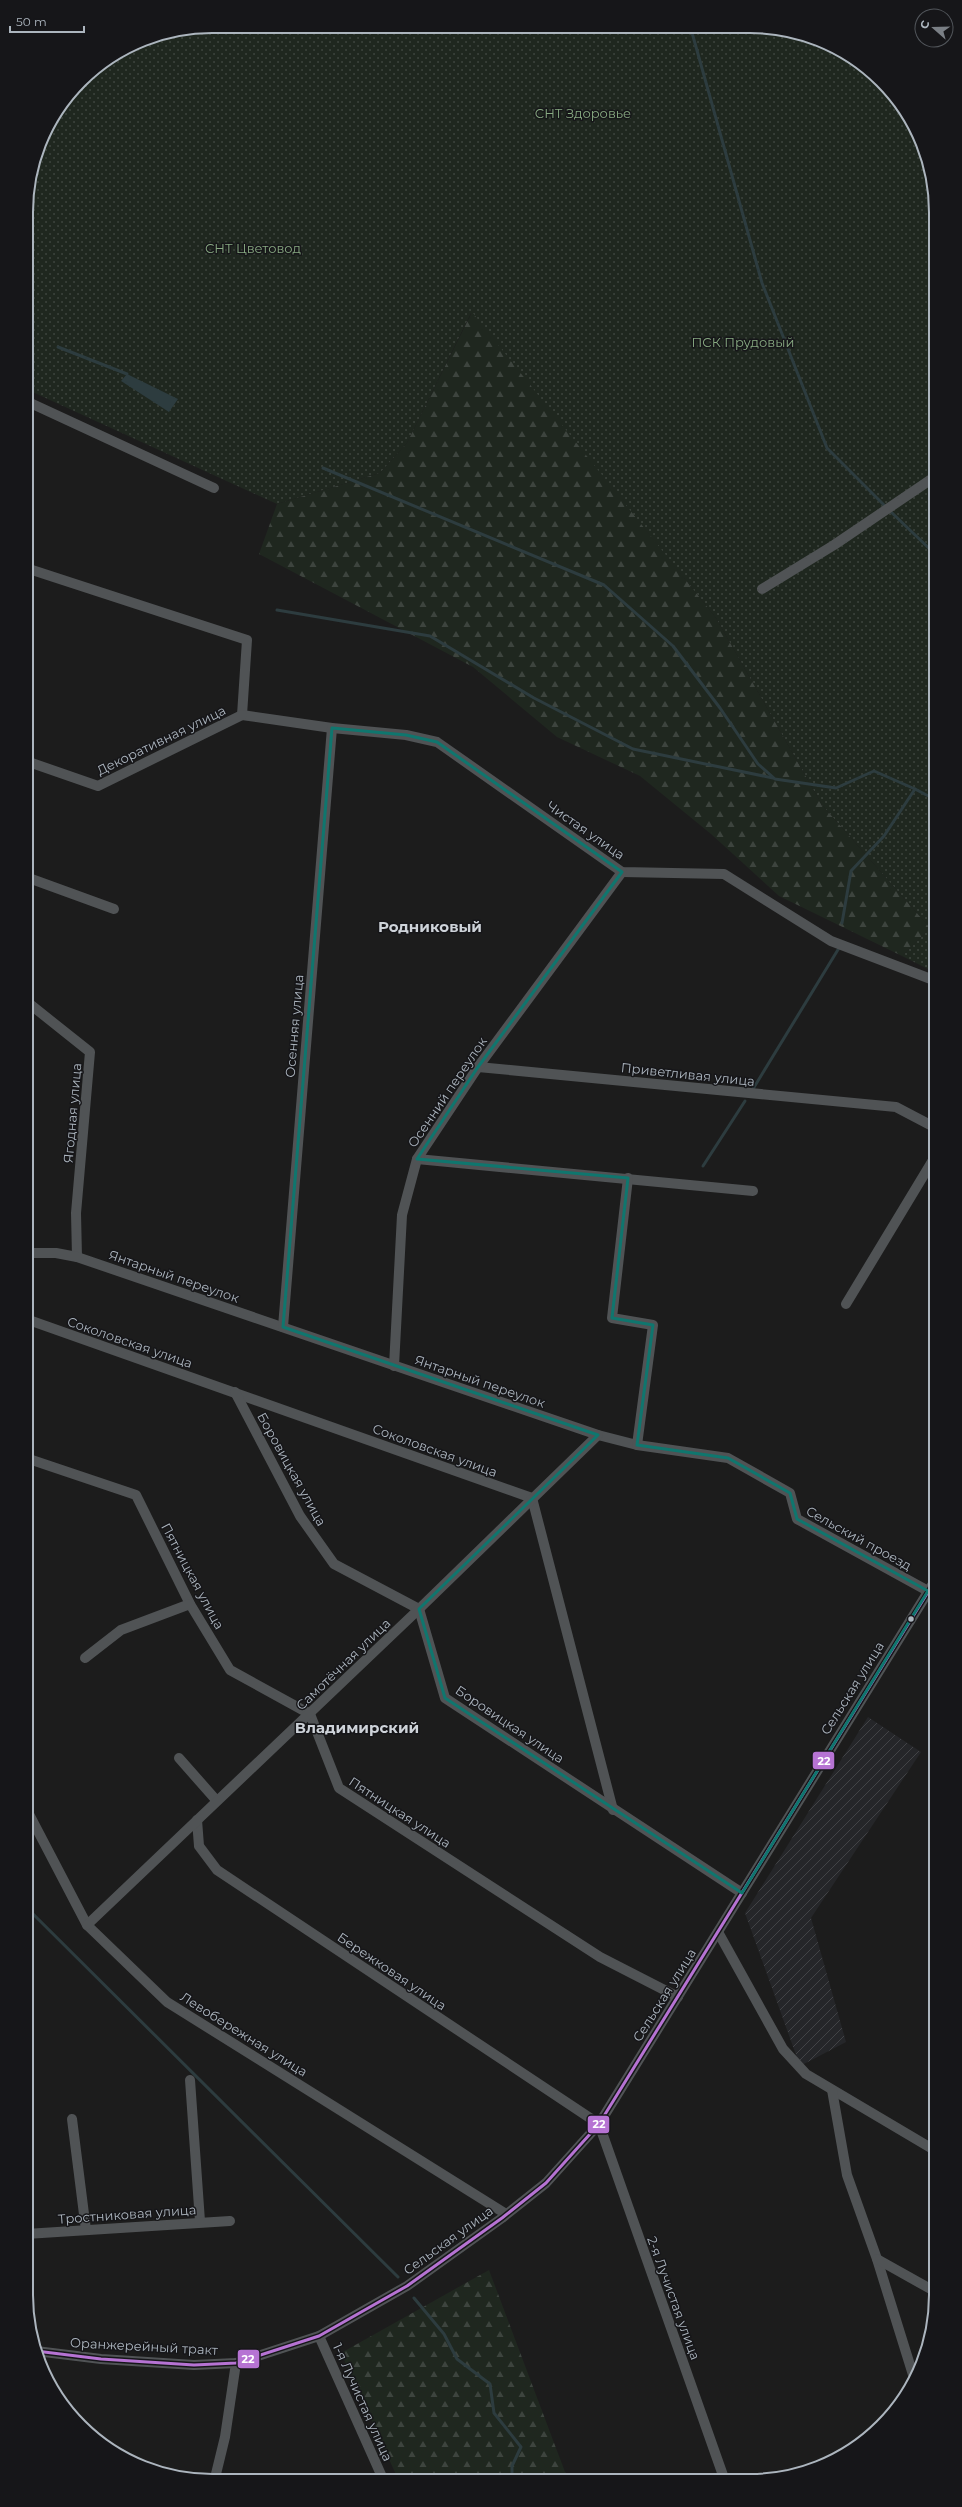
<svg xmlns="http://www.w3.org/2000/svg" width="962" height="2507" font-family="Montserrat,sans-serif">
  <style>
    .industrial { fill: url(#industrial-furrows) }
    .grass { fill: url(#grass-dots) }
    .forest { fill: url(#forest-firs) }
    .water { fill: #2d3c3f }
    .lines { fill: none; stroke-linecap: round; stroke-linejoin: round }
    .stream { stroke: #2d3c3f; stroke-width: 3 }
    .minor { stroke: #505355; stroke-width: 10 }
    .bus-1-casing { stroke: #161619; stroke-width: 6 }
    .bus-1 { stroke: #b673d3; stroke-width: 3 }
    .marked { fill: none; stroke: #0f766e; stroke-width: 3; stroke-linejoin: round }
    .bus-dot { fill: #acb5be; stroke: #161619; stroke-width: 1.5 }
    .labels { text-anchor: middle; stroke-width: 3; stroke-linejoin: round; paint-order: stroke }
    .park-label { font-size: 13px; fill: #88aa82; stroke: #161619 }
    .street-label { font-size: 13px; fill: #acb5be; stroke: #161619 }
    .quarter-label { font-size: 15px; font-weight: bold; fill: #ced3d9; stroke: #161619 }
    .rim { fill: none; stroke: #acb5be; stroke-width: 2 }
    .line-badge { stroke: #161619; stroke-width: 1.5 }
    .badge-label { font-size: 11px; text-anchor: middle; font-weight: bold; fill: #fff }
  </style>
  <defs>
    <pattern id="industrial-furrows" width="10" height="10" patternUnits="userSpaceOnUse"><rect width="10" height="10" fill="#252629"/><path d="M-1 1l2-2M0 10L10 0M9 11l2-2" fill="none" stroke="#424346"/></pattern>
    <pattern id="grass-dots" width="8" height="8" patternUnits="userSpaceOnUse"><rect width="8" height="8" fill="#1f271f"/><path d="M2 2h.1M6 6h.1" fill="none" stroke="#3d443e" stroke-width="1.8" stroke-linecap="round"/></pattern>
    <pattern id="forest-firs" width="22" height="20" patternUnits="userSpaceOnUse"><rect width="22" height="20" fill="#1f271f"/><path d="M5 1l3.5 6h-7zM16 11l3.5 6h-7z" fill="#3d443e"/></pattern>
  </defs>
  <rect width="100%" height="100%" fill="#1c1c1c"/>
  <polygon class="industrial" points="868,1717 921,1752 811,1918 846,2042 800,2066 745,1913"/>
  <polygon class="grass" points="212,26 786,30 832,45 881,80 911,119 930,164 936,212 936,973 902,956 930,928 822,805 716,618 471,313 407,443 380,473 277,504 26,389 26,200 45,130 89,72 141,40"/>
  <g class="forest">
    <polygon points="472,312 716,618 822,805 930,928 902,956 779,896 711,834 640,776 557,737 473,667 259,554 277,504 380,473 407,443"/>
    <polygon points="489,2270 568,2480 398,2479 341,2353"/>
  </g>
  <polygon class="water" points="127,374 178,399 169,412 121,381"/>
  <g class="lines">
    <g class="stream">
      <polyline points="691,29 762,283 827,448 886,507"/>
      <polyline points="58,347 127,374"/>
      <polyline points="323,468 604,585 673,646 720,708 758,764 775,779 836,788 874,771 915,789 936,800"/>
      <polyline points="890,511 936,555"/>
      <polyline points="277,610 430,636 534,698 633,749 773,778"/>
      <polyline points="842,923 851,871 884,836 915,789"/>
      <polyline points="753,1089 839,948"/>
      <polyline points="703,1166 745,1101"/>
      <polyline points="26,1907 398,2277"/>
      <polyline points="414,2298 444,2334 457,2359 490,2384 494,2413 521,2447 512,2466 512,2480"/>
    </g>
    <g class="minor">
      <polyline points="26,401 214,488"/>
      <polyline points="26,568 247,640 242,715"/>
      <polyline points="762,589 834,545 936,476"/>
      <polyline points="242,715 332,728 406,735 437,742 622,872 724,874 831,941 936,981"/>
      <polyline points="26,761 98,786 242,715"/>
      <polyline points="26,877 114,909"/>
      <polyline points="26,1001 90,1052 76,1213 77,1257"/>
      <polyline points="478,1067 896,1107 936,1128"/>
      <polyline points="417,1159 753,1191"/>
      <polyline points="26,1253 56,1253 77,1257 598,1435 637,1445 653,1325 612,1318 628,1178"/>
      <polyline points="846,1304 936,1155"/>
      <polyline points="26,1319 532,1498 613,1810"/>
      <polyline points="283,1327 332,728"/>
      <polyline points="394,1366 402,1215 417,1159 478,1067 622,872"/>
      <polyline points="235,1392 300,1516 334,1564 419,1609 445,1698 742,1893"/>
      <polyline points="637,1445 728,1458 790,1493 797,1519 928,1591"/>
      <polyline points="26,1458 136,1495 190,1604 230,1670 310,1714 339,1788 600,1957 678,1997"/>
      <polyline points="85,1658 121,1630 190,1604"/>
      <polyline points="179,1758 216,1800"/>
      <polyline points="29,1814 87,1925 167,2002 506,2214"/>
      <polyline points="197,1820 199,1846 217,1870 599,2124"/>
      <polyline points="87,1925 419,1609 598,1435"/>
      <polyline points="718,1932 783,2049 806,2074 936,2151"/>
      <polyline points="190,2080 200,2221"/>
      <polyline points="832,2090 847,2175 877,2259 914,2378"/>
      <polyline points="72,2119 86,2230"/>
      <polyline points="599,2124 725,2481"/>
      <polyline points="26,2234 230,2221"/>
      <polyline points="877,2259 936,2292"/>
      <polyline points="319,2336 383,2479"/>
      <polyline points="36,2351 101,2359 194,2365 236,2363 319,2336 407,2286 502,2218 546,2183 599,2124 936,1579"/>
      <polyline points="215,2478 225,2437 236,2363"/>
    </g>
    <g class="bus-1-casing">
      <polyline id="bus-1" points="36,2351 101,2359 194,2365 236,2363 319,2336 407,2286 502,2218 546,2183 599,2124 936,1579"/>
    </g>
    <use href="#bus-1" class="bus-1"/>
  </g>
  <path class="marked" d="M 332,728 L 406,735 L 437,742 L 622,872 L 478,1067 L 417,1159 L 628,1178 L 612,1318 L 653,1325 L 637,1445 L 728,1458 L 790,1493 L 797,1519 L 928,1591 L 742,1893 L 445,1698 L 419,1609 L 598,1435 L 283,1327 Z"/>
  <circle class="bus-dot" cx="911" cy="1619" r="3.5"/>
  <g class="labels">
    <g class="park-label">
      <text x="583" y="118">СНТ Здоровье</text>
      <text x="253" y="253">СНТ Цветовод</text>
      <text x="743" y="347">ПСК Прудовый</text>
    </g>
    <g class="street-label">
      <text transform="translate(161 740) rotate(-26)" y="5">Декоративная улица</text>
      <text transform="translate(586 830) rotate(35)" y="5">Чистая улица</text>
      <text transform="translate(294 1026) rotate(-85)" y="5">Осенняя улица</text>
      <text transform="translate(688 1074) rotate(6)" y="5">Приветливая улица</text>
      <text transform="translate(447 1092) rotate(-56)" y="5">Осенний переулок</text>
      <text transform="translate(72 1113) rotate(-85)" y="5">Ягодная улица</text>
      <text transform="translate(174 1276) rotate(19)" y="5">Янтарный переулок</text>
      <text transform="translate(130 1342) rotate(19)" y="5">Соколовская улица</text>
      <text transform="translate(480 1381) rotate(19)" y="5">Янтарный переулок</text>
      <text transform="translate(435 1450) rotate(20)" y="5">Соколовская улица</text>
      <text transform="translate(292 1469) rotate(61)" y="5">Боровицкая улица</text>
      <text transform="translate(859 1538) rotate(29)" y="5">Сельский проезд</text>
      <text transform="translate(193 1576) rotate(62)" y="5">Пятницкая улица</text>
      <text transform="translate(343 1664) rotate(-44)" y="5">Самотёчная улица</text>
      <text transform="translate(852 1688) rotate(-58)" y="5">Сельская улица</text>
      <text transform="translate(510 1724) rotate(34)" y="5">Боровицкая улица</text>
      <text transform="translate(400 1812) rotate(33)" y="5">Пятницкая улица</text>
      <text transform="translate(392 1971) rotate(34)" y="5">Бережковая улица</text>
      <text transform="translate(664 1995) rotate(-58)" y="5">Сельская улица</text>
      <text transform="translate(244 2034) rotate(32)" y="5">Левобережная улица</text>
      <text transform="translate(127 2214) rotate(-4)" y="5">Тростниковая улица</text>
      <text transform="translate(448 2240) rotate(-36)" y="5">Сельская улица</text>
      <text transform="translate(674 2298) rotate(70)" y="5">2-я Лучистая улица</text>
      <text transform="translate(144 2346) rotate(3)" y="5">Оранжерейный тракт</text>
      <text transform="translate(363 2402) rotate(66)" y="5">1-я Лучистая улица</text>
    </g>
    <g class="quarter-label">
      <text x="430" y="932">Родниковый</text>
      <text x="357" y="1733">Владимирский</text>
    </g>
  </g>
  <path d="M0 0H962V2507H0ZM212 33H750A179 179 0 0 1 929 212V2295A179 179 0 0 1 750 2474H212A179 179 0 0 1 33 2295V212A179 179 0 0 1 212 33Z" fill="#161619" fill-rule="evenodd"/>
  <path class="rim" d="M212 33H750A179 179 0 0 1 929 212V2295A179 179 0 0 1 750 2474H212A179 179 0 0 1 33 2295V212A179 179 0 0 1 212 33Z"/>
  <g class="line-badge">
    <rect x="812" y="1751" width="23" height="19" rx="4" fill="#b673d3"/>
    <rect x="587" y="2115" width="23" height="19" rx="4" fill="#b673d3"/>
    <rect x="237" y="2349" width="23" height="20" rx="4" fill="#b673d3"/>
  </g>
  <g class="badge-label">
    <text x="824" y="1765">22</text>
    <text x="599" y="2128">22</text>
    <text x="248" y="2363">22</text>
  </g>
  <g transform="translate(934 28) rotate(290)"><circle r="19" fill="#161619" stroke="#52565b"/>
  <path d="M0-3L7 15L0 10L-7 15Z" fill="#7a7f85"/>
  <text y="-6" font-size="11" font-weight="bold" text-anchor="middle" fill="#acb5be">С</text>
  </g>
  <path d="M10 26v6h74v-6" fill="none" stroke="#acb5be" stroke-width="2"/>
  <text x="16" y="26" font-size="12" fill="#acb5be" stroke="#161619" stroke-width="3" paint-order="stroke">50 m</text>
</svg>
